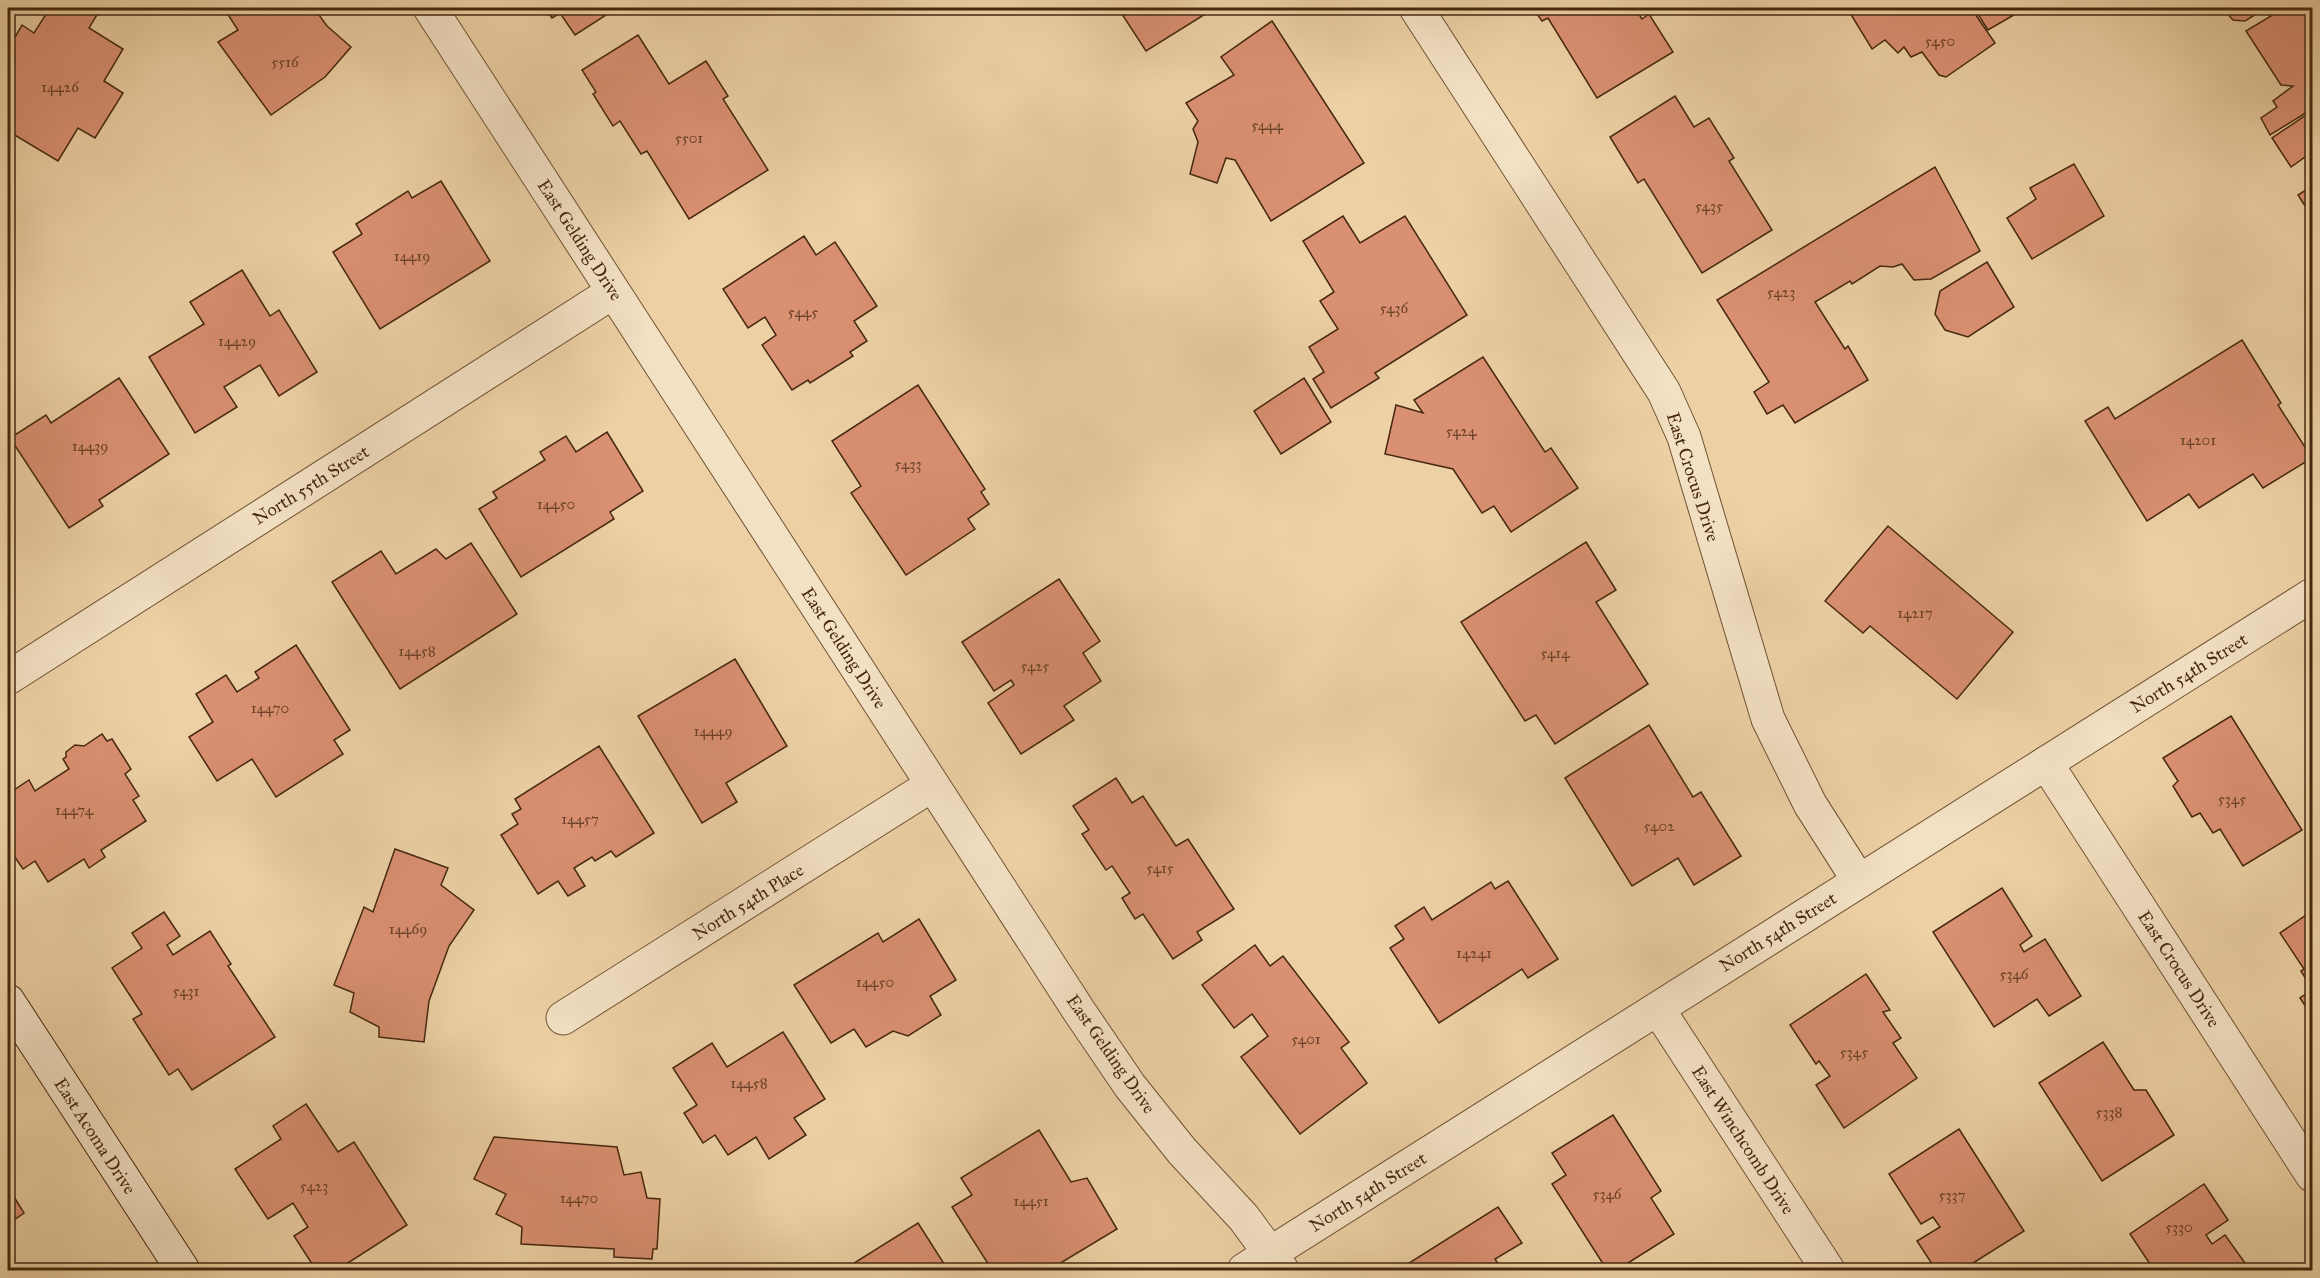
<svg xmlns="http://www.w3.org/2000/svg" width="2320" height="1278" font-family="'IM FELL Great Primer',serif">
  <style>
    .building { fill: #da9072; stroke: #46280f; stroke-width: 1.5 }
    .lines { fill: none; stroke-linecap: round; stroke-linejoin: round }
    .street-casing { stroke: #705234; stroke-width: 35 }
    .secondary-casing { stroke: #46280f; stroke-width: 35 }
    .street { stroke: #f3e1c4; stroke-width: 33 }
    .secondary { stroke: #f3e1c4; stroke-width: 33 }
    .labels { text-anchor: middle; stroke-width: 4.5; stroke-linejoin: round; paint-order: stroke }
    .number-label { font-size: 15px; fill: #6b4228 }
    .street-label { font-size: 18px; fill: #46280f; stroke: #f3e1c4 }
  </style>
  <rect width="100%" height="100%" fill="#edd1a5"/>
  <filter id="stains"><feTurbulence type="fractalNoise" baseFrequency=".00333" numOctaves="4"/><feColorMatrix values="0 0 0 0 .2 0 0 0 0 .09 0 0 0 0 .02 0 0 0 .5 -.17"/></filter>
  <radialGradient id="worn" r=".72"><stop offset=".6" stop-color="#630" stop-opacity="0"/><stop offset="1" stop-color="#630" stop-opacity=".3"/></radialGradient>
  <g class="building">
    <polygon points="50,8 101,8 89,28 123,49 104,81 123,93 95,138 78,128 58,161 8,131 8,49 22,25 34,33"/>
    <polygon points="220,8 314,8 327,26 351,47 325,77 271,115 218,42 238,30 227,13"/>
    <polygon points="545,8 617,8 575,35 560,13 552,18"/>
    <polygon points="1118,8 1215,8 1146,51"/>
    <polygon points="1533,8 1635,8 1642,19 1649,14 1673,52 1597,98 1548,18 1542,21"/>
    <polygon points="1847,8 1971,8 1995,43 1946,77 1939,75 1922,52 1911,57 1904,47 1898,53 1885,40 1872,49"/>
    <polygon points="1974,8 2016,8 2019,12 1988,30"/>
    <polygon points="2226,8 2266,8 2245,21 2233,20 2225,11"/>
    <polygon points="2284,8 2312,8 2312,109 2270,135 2261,118 2277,107 2273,101 2293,86 2281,85 2246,31"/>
    <polygon points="1272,21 1364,163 1271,221 1235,160 1226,158 1217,183 1190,174 1198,142 1193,129 1198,121 1186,103 1234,75 1221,57"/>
    <polygon points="638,35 669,84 706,61 728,96 723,99 768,170 689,219 647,151 641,154 620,121 613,126 593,94 596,92 582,70"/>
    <polygon points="1675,96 1694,127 1709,118 1734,158 1729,161 1772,230 1702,273 1644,179 1638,183 1610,137"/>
    <polygon points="2312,111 2312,152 2291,167 2272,138"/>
    <polygon points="2074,164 2104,216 2032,259 2007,218 2036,199 2030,188"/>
    <polygon points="1935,167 1980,251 1931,279 1914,280 1902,264 1893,267 1880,266 1852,284 1850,281 1815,302 1845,349 1848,346 1868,380 1795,423 1783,405 1767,414 1754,392 1769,382 1717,300"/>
    <polygon points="441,181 490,261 380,329 333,252 362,234 356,224 408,191 412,198"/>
    <polygon points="2312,186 2312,217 2298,195"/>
    <polygon points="1343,216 1360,243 1405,216 1467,315 1375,373 1379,378 1331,408 1313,379 1324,372 1309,347 1338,329 1320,301 1334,292 1303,241"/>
    <polygon points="804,236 816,255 835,242 877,306 854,321 867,341 850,352 853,356 810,383 808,380 792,390 762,345 776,335 765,317 748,328 723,289"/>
    <polygon points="1987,262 2014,307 1968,337 1945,330 1935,314 1940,291"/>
    <polygon points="242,270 270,316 279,310 317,372 279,396 260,365 224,387 237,407 195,433 149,357 204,324 190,302"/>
    <polygon points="2242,340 2281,403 2278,405 2312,458 2263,488 2253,474 2199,508 2189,494 2147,521 2085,421 2108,407 2115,419"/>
    <polygon points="1483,357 1545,452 1551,448 1578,488 1511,532 1494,506 1482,513 1453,469 1385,454 1396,405 1423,413 1414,400"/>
    <polygon points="119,378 169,454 99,500 103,506 69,528 10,438 46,415 51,423"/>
    <polygon points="1304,378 1331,422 1281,454 1254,411"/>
    <polygon points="918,385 985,489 981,492 989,504 968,519 975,529 906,575 851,493 861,486 832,441"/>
    <polygon points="607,432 643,491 610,512 614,519 521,577 479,509 497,498 493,492 545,460 540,452 566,436 576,452"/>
    <polygon points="1888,526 2013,632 1957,699 1870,626 1863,633 1825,601"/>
    <polygon points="1586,542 1616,590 1596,602 1648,684 1555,744 1536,715 1525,721 1461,622"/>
    <polygon points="471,543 517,614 400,689 332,582 381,551 396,574 436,549 446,559"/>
    <polygon points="1059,579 1100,641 1083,653 1101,681 1064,706 1074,720 1021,754 988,703 1014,685 1011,680 994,691 962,642"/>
    <polygon points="296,645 350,730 334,740 343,754 276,797 252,759 217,781 189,737 213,722 196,694 226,675 237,692 259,678 255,672"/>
    <polygon points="735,659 787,746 726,783 737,802 702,823 638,716"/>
    <polygon points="2231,716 2302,830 2243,866 2220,829 2213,833 2200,813 2192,817 2173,786 2178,781 2163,758"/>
    <polygon points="1649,725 1693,797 1701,792 1741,856 1694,885 1678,858 1632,886 1565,778"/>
    <polygon points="102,734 107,741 112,739 131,769 125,774 139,796 133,800 146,821 101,850 105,857 89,868 84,859 48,882 35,861 23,869 10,850 8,851 8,794 29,780 35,791 69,769 63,759 66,757 66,752 75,745 84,746"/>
    <polygon points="599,746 654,833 616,857 611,851 595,861 592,857 574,868 585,886 568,896 558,881 538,894 501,835 518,824 512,814 521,809 515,799"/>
    <polygon points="1116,778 1132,803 1143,796 1176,846 1188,839 1234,909 1197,932 1202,940 1173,959 1143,914 1135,919 1122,898 1130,893 1112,866 1106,870 1082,834 1089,830 1073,806"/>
    <polygon points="395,849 448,868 441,885 474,910 449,946 429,1001 424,1042 379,1037 379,1027 350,1012 354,993 334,985 364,907 373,912"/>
    <polygon points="1508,881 1558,959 1528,978 1522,969 1439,1023 1390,948 1404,939 1395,926 1424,907 1432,920 1491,882 1495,889"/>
    <polygon points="2002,888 2032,936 2020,945 2024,952 2045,939 2081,996 2049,1016 2037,999 1994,1027 1933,932"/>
    <polygon points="2312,911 2312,989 2301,971 2304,969 2280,933"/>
    <polygon points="164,912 180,936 167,945 173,955 210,931 231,964 228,966 275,1037 192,1090 178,1069 169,1075 133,1019 142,1014 112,968 142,948 132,933"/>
    <polygon points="919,919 956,980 930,996 941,1015 908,1036 893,1031 866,1047 854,1029 831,1043 794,985 878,933 883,942"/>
    <polygon points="1255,945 1270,966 1283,956 1349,1042 1341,1048 1367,1083 1300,1134 1241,1057 1268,1036 1252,1014 1234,1028 1202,985"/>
    <polygon points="1866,974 1890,1010 1883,1012 1901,1038 1893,1043 1917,1078 1844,1128 1816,1085 1830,1076 1819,1061 1816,1064 1790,1025"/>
    <polygon points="2312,990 2312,1016 2300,998"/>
    <polygon points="783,1032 825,1099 794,1118 806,1135 769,1159 756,1137 728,1155 715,1135 703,1143 684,1113 697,1105 673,1068 712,1043 727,1067"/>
    <polygon points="2103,1042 2134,1090 2146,1090 2174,1135 2102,1181 2039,1083"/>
    <polygon points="306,1104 338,1152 354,1142 407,1225 337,1270 316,1270 294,1236 308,1227 293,1203 268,1219 235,1169 281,1139 273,1126"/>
    <polygon points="1613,1115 1661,1191 1651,1198 1674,1234 1617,1270 1607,1270 1552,1184 1566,1175 1552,1153"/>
    <polygon points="1959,1129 2024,1231 1962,1270 1936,1270 1917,1241 1940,1227 1933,1217 1921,1224 1889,1174"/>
    <polygon points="1039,1130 1071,1182 1087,1178 1117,1229 1049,1270 992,1270 952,1207 972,1195 961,1178"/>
    <polygon points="494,1137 617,1147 624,1175 641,1172 647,1198 660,1199 657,1249 653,1249 652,1259 614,1257 614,1249 521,1244 522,1227 496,1214 506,1194 474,1179"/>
    <polygon points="2204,1184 2228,1220 2206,1235 2212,1244 2225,1235 2250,1270 2154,1270 2130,1234"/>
    <polygon points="8,1187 24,1213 8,1224"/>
    <polygon points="1498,1207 1522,1243 1495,1259 1502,1270 1398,1270"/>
    <polygon points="918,1223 948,1270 843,1270"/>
  </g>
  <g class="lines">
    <g class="street-casing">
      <g id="street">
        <polyline points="430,8 1079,1011 1130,1086 1182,1151 1244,1218 1282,1270"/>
        <polyline points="1416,8 1664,392 1684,437 1768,719 1810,804 1859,881"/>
        <polyline points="8,678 613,292"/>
        <polyline points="2046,763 2312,1175"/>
        <polyline points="1658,1009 1828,1270"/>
        <polyline points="563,1018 932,785"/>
        <polyline points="1244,1270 2312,595"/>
      </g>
    </g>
    <g class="secondary-casing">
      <polyline id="secondary" points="8,1001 183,1270"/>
    </g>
    <use href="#street" class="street"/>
    <use href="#secondary" class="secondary"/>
  </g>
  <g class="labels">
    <g class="number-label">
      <text x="1940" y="46">5450</text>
      <text x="285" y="67">5516</text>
      <text x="60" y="92">14426</text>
      <text x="1267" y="130">5444</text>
      <text x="689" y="143">5501</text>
      <text x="1709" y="211">5435</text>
      <text x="412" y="261">14419</text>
      <text x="1781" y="297">5423</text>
      <text x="1394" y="313">5436</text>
      <text x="803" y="317">5445</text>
      <text x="237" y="346">14429</text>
      <text x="1461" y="436">5424</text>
      <text x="2198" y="445">14201</text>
      <text x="90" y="451">14439</text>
      <text x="908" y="469">5433</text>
      <text x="556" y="509">14450</text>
      <text x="1915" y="618">14217</text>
      <text x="417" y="656">14458</text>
      <text x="1555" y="658">5414</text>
      <text x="1035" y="671">5425</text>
      <text x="270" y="713">14470</text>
      <text x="713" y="736">14449</text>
      <text x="2232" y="804">5345</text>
      <text x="74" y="815">14474</text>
      <text x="580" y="824">14457</text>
      <text x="1659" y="831">5402</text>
      <text x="1160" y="873">5415</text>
      <text x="408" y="934">14469</text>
      <text x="1474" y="958">14241</text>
      <text x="2014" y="979">5346</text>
      <text x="875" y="987">14450</text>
      <text x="186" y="996">5431</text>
      <text x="1306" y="1044">5401</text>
      <text x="1854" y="1057">5345</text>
      <text x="749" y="1088">14458</text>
      <text x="2109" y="1117">5338</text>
      <text x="314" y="1191">5423</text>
      <text x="1607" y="1199">5346</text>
      <text x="1952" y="1200">5337</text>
      <text x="579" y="1203">14470</text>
      <text x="1031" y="1206">14451</text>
      <text x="2179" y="1232">5330</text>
    </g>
    <g class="street-label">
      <text transform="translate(580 240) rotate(57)" y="6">East Gelding Drive</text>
      <text transform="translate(1693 477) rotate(72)" y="6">East Crocus Drive</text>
      <text transform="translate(311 485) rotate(-32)" y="6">North 55th Street</text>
      <text transform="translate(844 648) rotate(57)" y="6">East Gelding Drive</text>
      <text transform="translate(2189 673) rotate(-32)" y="6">North 54th Street</text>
      <text transform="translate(748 902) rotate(-32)" y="6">North 54th Place</text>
      <text transform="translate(1778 932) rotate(-32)" y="6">North 54th Street</text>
      <text transform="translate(2179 969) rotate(57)" y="6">East Crocus Drive</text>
      <text transform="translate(1111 1054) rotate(55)" y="6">East Gelding Drive</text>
      <text transform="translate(95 1136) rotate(57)" y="6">East Acoma Drive</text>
      <text transform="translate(1743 1140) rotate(57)" y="6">East Winchcomb Drive</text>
      <text transform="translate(1368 1192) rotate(-32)" y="6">North 54th Street</text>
    </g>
  </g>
  <rect width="2320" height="1278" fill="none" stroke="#edd1a5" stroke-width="30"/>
  <rect x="9" y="9" width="2302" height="1260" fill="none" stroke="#46280f" stroke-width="3"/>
  <rect x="15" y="15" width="2290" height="1248" fill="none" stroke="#46280f" stroke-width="1.5"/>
  <rect width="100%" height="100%" filter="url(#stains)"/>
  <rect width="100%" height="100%" fill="url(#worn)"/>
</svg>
